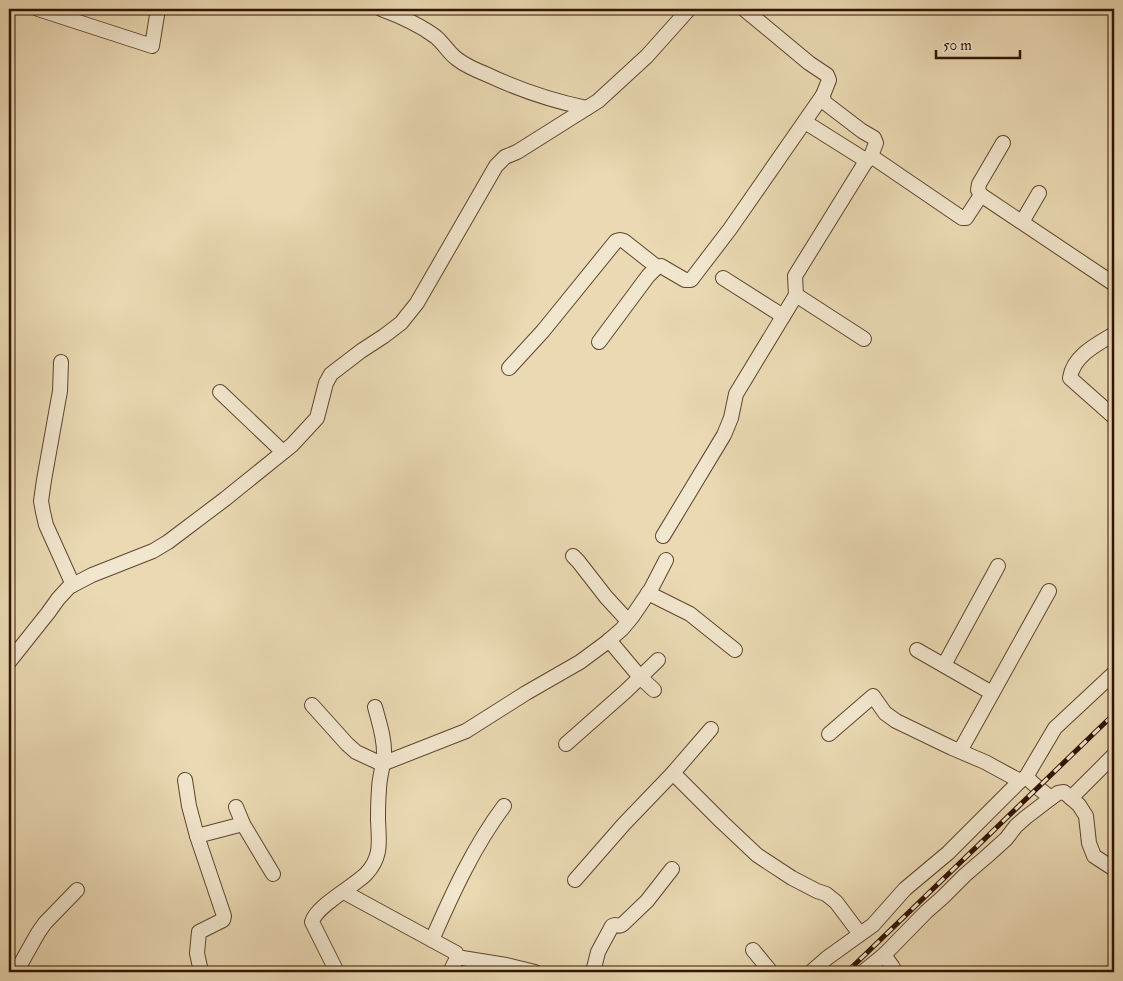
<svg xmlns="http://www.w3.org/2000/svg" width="1123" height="981" font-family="'IM FELL Double Pica',serif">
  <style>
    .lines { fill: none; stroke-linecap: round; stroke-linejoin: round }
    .street-casing { stroke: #5f452e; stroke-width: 16 }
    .street { stroke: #f1e6ce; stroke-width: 14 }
    .rail-casing { stroke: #311402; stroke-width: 5 }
    .rail { stroke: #f1e6ce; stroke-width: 3; stroke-dasharray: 9; stroke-linecap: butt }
  </style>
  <rect width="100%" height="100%" fill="#ead9b3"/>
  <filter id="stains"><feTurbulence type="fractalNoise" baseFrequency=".004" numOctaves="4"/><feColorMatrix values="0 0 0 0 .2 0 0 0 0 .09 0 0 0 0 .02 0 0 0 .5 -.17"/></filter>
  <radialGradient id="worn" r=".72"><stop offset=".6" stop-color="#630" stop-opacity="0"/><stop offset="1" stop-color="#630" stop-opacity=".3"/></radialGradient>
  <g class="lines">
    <g class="street-casing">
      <g id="street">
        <polyline points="38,9 152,46 158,9"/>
        <path d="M 381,9 C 400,16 420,25 436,37 C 444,44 449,53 457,59 C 466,66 478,71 488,75 C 520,90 553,101 587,108"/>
        <polyline points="744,9 809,63 827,75 829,80 823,95 824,102 862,131 874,138 876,143 871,156"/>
        <polyline points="805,122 867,161"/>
        <polyline points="981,195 978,190 979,184 1003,143"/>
        <polyline points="1022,222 1039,193"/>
        <polyline points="723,278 783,316"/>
        <polyline points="796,295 864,339"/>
        <path d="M 1114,334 C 1097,344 1073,356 1070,378 L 1114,417"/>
        <polyline points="599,342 648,276 657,267 661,266 685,280 691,280 730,229 823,95"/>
        <polyline points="61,362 60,391 44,480 41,501 43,512 46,525 73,585"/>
        <polyline points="509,368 543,331 616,241 620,240 624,241 657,267"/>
        <polyline points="220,392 283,452"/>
        <polyline points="663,536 724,435 731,418 736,394 796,295 795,276 868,158 871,156 962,218 966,218 981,195 1114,284"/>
        <polyline points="573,556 578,561 606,597 628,621"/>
        <polyline points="648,593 690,614 735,650"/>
        <polyline points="609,640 640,677 654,690"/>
        <polyline points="917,650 992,693"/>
        <polyline points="9,662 48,613 58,599 69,587 92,575 153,551 168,542 225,499 292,445 317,418 326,383 331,374 361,351 384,336 401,323 417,303 496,166 505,157 517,152 598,101 647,56 689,9"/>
        <polyline points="944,665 998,566"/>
        <polyline points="1114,673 1055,728 1026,777 1037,787 1051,798 1058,793 1064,792 1079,805 1086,816 1089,843 1094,856 1114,869"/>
        <polyline points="312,705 347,744 356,752 382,764 466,731 526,693 580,662 607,642 622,629 632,617 651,589 666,560"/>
        <polyline points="829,734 873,696 885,713 896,721 952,748 985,762 1020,781"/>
        <polyline points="566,744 626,691 658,660"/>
        <polyline points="960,751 1049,591"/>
        <polyline points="673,773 722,822 757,855 792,878 817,891 826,894 836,902 860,934"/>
        <polyline points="185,780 189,806 197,836 224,916 223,920 199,932 197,953 201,972"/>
        <polyline points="1071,798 1114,755"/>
        <polyline points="236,807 243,824 273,874"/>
        <polyline points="197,836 243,824"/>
        <polyline points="575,880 624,824 673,773 711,729"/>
        <polyline points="344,892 456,953 456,960 450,972"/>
        <path d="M 432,940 C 452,894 474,846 504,806"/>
        <polyline points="753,950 771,972"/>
        <polyline points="884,955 892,966 895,972"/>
        <polyline points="456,957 506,965 535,972"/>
        <polyline points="16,972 38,933 45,923 77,890"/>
        <path d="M 333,972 L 335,968 L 312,922 C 316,906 353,887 366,874 C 382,857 379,842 378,820 C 378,810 378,800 379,790 C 379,778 383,767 384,756 C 385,739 379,722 375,707"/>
        <path d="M 593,972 L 598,952 L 612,926 L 615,925 C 618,926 621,926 624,923 L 647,901 L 672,869"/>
        <polyline points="811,972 827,958 873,925 905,889 948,853 1020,781 1026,777"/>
        <polyline points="863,972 884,955 926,912 943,897 965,875 986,857 1006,839 1016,826 1025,818 1051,798"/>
      </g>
    </g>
    <use href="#street" class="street"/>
    <g class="rail-casing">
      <polyline id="rail" points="847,972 1114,714"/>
    </g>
    <use href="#rail" class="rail"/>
  </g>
  <rect width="1123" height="981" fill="none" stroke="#ead9b3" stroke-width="30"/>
  <rect x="10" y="10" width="1103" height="961" fill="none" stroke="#311402" stroke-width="2.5"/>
  <rect x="15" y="15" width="1093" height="951" fill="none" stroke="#311402"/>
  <path d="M936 50v8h84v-8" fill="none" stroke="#311402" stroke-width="2.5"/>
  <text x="943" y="50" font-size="15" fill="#311402" stroke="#f1e6ce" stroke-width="4" paint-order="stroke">50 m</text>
  <rect width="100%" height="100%" filter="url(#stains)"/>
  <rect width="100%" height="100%" fill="url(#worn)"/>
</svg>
